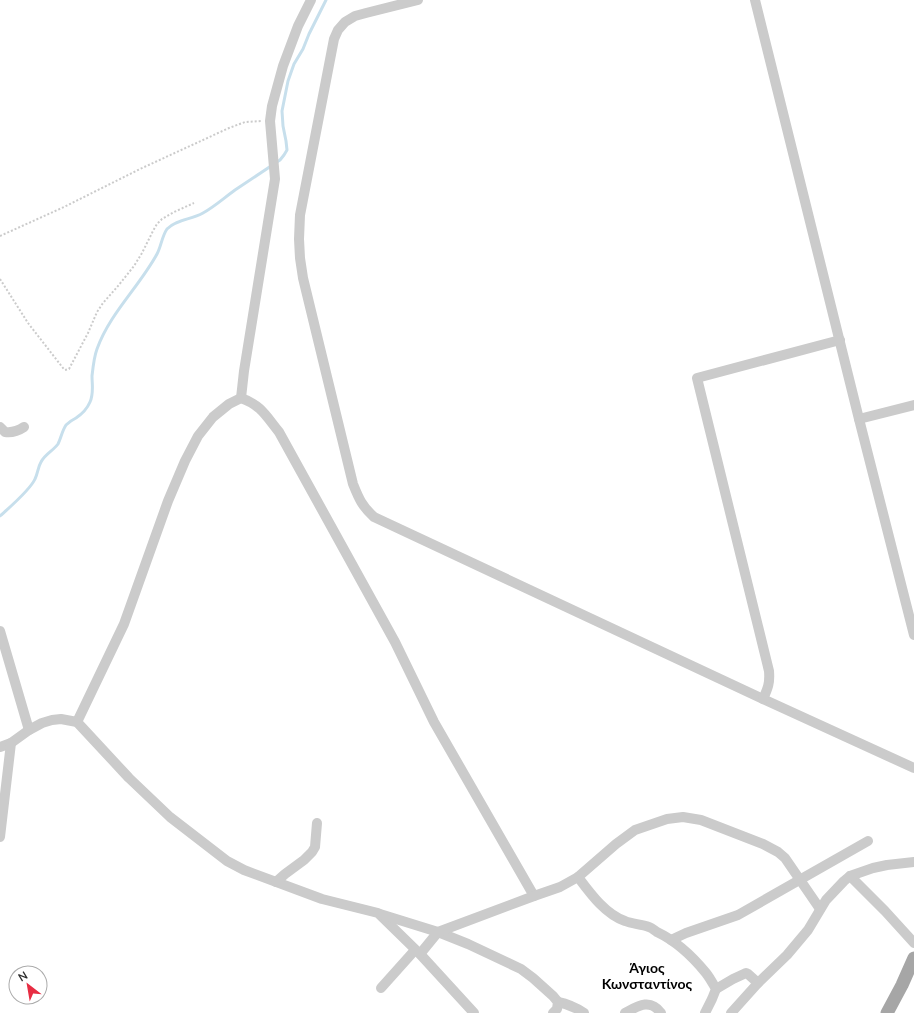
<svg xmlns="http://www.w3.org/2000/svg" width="914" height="1013" font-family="Lato,sans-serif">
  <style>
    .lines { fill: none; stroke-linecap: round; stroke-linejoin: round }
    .stream { stroke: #c7dfec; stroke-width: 3 }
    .path { stroke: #cbcbcb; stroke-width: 2; stroke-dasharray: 2 2; stroke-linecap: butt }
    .minor { stroke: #cbcbcb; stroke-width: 10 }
    .major { stroke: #a6a6a6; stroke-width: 13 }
    .labels { text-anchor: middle; stroke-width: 4; stroke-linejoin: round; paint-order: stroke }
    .quarter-label { font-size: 14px; font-weight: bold; fill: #000; stroke: #fff }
  </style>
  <rect width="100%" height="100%" fill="#fff"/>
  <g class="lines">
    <path class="stream" d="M 0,516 C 10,507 30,490 35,479 C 38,473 38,467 41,462 C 45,454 53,451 58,444 C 61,438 62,431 66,425 C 69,422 72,420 76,418 C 82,414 87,409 90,402 C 94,393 92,385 92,376 C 93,367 94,357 97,349 C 110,313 139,287 157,254 C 161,247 162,236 167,229 C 177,219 191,220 203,213 C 214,207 224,198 235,190 C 250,180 265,170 280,160 L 284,155 L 287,150 L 286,141 L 283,126 L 282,111 L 288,81 L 294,64 L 303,49 L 309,34 L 326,0"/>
    <g class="path">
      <polyline points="0,236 64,207 140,169 229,128 245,122 261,121"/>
      <polyline points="0,279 28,323 63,368 65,370 69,369 88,333 97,312 103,303 118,286 134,266 142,253 153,231 157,224 162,219 174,212 194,203"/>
    </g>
    <g class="minor">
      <path d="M 418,0 L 366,13 L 355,16 L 345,22 L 338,30 L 334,39 L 300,215 L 299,239 L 300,258 L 303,278 L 353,484 C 359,499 362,506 374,517 L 763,699 L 914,768"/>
      <polyline points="755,0 859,419 914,635"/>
      <polyline points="241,398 244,371 275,179 270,121 272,106 283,66 298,26 311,0"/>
      <polyline points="859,419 914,405"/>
      <path d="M 0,427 L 5,432 C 12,433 18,431 24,427"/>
      <polyline points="0,631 29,730"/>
      <path d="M 763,699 C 768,688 770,683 769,671 L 697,378 L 840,340"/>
      <path d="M 77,722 L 124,624 L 168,501 L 185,461 L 198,436 L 213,417 L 229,404 L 241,398 C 261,405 266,416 279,432 L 395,642 L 434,722 L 534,896"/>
      <polyline points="0,747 11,743 29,730 42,723 52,720 61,719 77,722 129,778 170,817 227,861 244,870 322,899 378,913 420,954 474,1013"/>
      <polyline points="0,837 11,743"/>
      <polyline points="850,876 885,911 914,943"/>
      <path d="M 578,877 C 590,893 605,914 625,921 C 632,924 641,924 649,927 C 652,928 654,930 657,932 C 676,941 693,957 706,973 C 710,978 713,984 716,989 L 712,999 L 705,1013"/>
      <polyline points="276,882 285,874 304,860 312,852 315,847 317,823"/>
      <polyline points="380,914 438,932 468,944 521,969 533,978 553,996 558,1002 557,1009 553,1013"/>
      <polyline points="671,940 686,933 738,915 868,841"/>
      <polyline points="420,954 438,932 534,896 560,887 578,877 616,844 635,830 667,819 683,817 701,820 763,844 778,852 785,858 820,909"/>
      <polyline points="381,988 415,950"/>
      <polyline points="716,989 733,979 746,973 748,974 758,983"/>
      <path d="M 558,1002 C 568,1004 575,1007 584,1013"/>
      <path d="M 625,1013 C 638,1006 650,998 661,1013"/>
      <polyline points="731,1013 758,983 787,955 808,930 826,900 844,881 850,876 873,868 887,865 914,862"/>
    </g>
    <polyline class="major" points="887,1013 902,985 914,958"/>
  </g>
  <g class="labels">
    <g class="quarter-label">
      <text x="647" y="973">Άγιος<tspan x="647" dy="16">Κωνσταντίνος</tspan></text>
    </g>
  </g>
  <g transform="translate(28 985) rotate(329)"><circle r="19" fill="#ffffff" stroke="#ababab"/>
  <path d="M0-3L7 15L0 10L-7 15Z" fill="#e72d43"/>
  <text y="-6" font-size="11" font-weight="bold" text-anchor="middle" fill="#2e2e2e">N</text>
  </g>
</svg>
